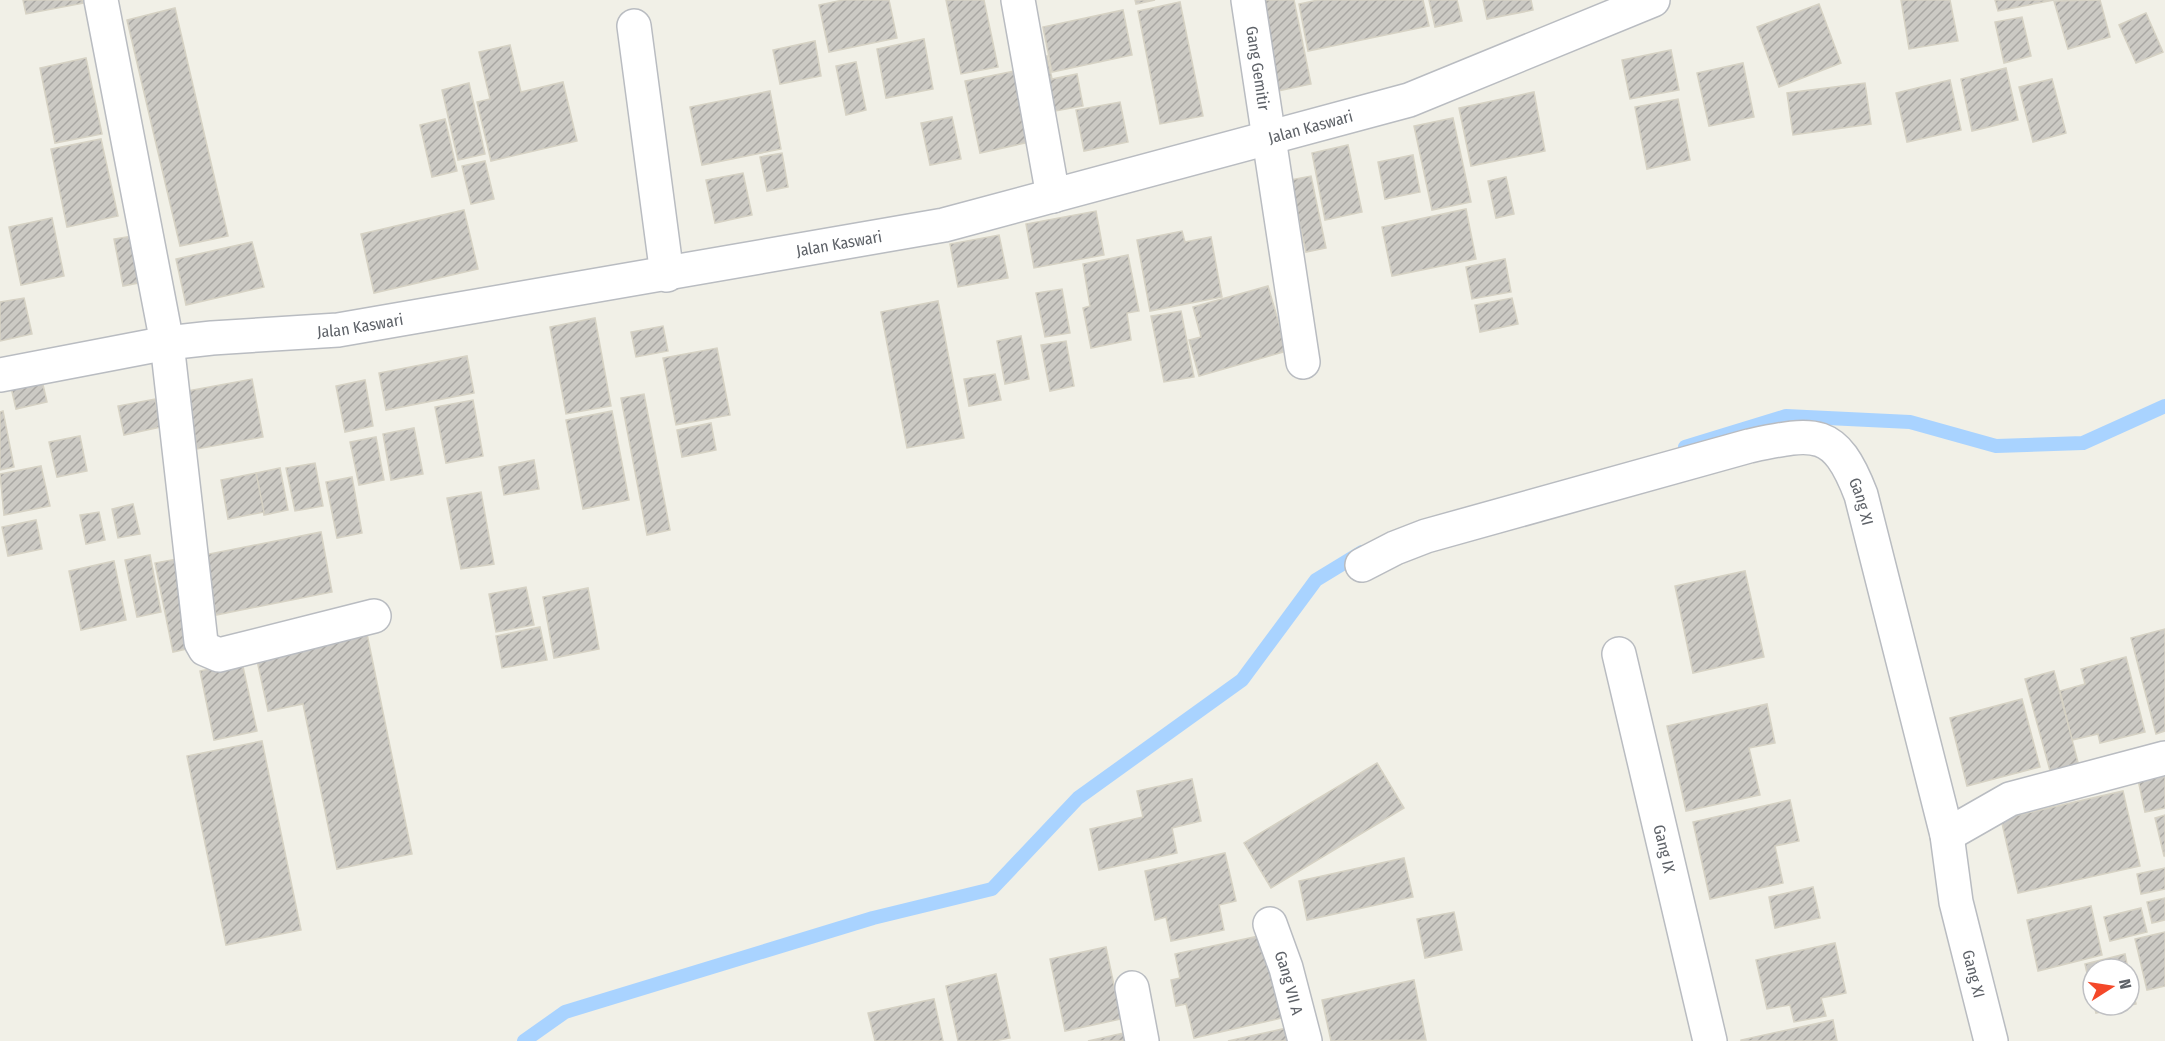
<svg xmlns="http://www.w3.org/2000/svg" width="2165" height="1041" font-family="'Fira Sans Condensed',sans-serif">
  <style>
    .lines { fill: none; stroke-linecap: round; stroke-linejoin: round }
    .stream { stroke: #a9d3ff; stroke-width: 14 }
    .building { fill: url(#building-hatch); stroke: #d6d2c4; stroke-width: 1.5 }
    .minor-casing { stroke: #b9bcc1; stroke-width: 36 }
    .minor { stroke: #fff; stroke-width: 33 }
    .labels { text-anchor: middle; stroke-width: 4.5; stroke-linejoin: round; paint-order: stroke }
    .street-label { font-size: 16px; fill: #5e6268; stroke: #fff }
  </style>
  <defs>
    <pattern id="building-hatch" width="6" height="6" patternUnits="userSpaceOnUse" patternTransform="scale(1.5)"><rect width="6" height="6" fill="#cccac4"/><path d="M-1 1l2-2M0 6l6-6M5 7l2-2" fill="none" stroke="#a9a7a3"/></pattern>
  </defs>
  <rect width="100%" height="100%" fill="#f1f0e7"/>
  <g class="lines">
    <g class="stream">
      <polyline points="1685,447 1786,416 1910,422 1996,446 2083,443 2165,406"/>
      <polyline points="524,1041 565,1012 873,918 992,889 1078,798 1242,680 1316,580 1362,552"/>
    </g>
  </g>
  <g class="building">
    <polygon points="23,0 83,0 84,3 26,14"/>
    <polygon points="843,0 889,0 897,38 829,52 819,5"/>
    <polygon points="946,0 984,0 998,67 961,74"/>
    <polygon points="1135,0 1155,0 1136,4"/>
    <polygon points="1250,0 1294,0 1311,84 1269,93"/>
    <polygon points="1318,0 1423,0 1429,26 1308,51 1299,4"/>
    <polygon points="1429,0 1457,0 1462,21 1435,27"/>
    <polygon points="1483,0 1531,0 1533,10 1487,19"/>
    <polygon points="1901,0 1950,0 1958,41 1909,49"/>
    <polygon points="1995,0 2054,0 1998,11"/>
    <polygon points="2100,0 2110,37 2068,49 2054,1"/>
    <polygon points="1180,2 1203,116 1160,124 1138,11"/>
    <polygon points="1819,4 1841,63 1779,87 1757,27"/>
    <polygon points="175,8 228,236 180,246 127,20"/>
    <polygon points="1123,10 1132,55 1052,72 1043,27"/>
    <polygon points="2146,13 2163,52 2136,63 2119,25"/>
    <polygon points="2022,17 2031,56 2004,63 1995,22"/>
    <polygon points="924,39 933,89 886,98 877,49"/>
    <polygon points="815,41 821,76 780,84 773,50"/>
    <polygon points="510,45 521,92 563,82 577,141 491,161 477,102 490,99 479,52"/>
    <polygon points="1671,50 1679,90 1630,99 1622,60"/>
    <polygon points="1047,56 1052,79 1077,74 1083,106 1050,112 1038,58"/>
    <polygon points="86,58 102,134 55,143 40,68"/>
    <polygon points="856,62 866,110 846,115 836,66"/>
    <polygon points="1743,63 1754,117 1709,126 1697,73"/>
    <polygon points="2006,68 2018,120 1972,131 1961,79"/>
    <polygon points="1015,71 1030,142 980,153 965,81"/>
    <polygon points="2052,79 2066,133 2033,142 2019,87"/>
    <polygon points="1950,80 1961,130 1907,142 1896,93"/>
    <polygon points="469,83 485,154 458,160 442,90"/>
    <polygon points="1865,83 1871,124 1793,135 1787,93"/>
    <polygon points="770,91 781,149 702,165 690,107"/>
    <polygon points="1534,92 1545,151 1471,166 1459,108"/>
    <polygon points="1678,99 1690,160 1647,169 1635,107"/>
    <polygon points="1120,102 1128,142 1084,151 1076,110"/>
    <polygon points="952,117 961,159 930,165 921,123"/>
    <polygon points="1453,118 1471,202 1432,210 1414,126"/>
    <polygon points="445,119 457,171 432,177 420,125"/>
    <polygon points="101,139 118,216 67,227 51,149"/>
    <polygon points="1348,145 1362,212 1325,220 1312,153"/>
    <polygon points="782,153 788,187 767,191 760,157"/>
    <polygon points="1413,155 1420,192 1385,199 1378,162"/>
    <polygon points="485,161 494,199 471,204 462,166"/>
    <polygon points="743,173 752,215 715,223 706,180"/>
    <polygon points="1311,176 1326,248 1306,252 1290,180"/>
    <polygon points="1506,177 1514,214 1496,218 1488,181"/>
    <polygon points="1466,209 1476,259 1392,276 1382,227"/>
    <polygon points="464,210 478,269 374,293 361,234"/>
    <polygon points="1096,211 1104,255 1034,268 1026,224"/>
    <polygon points="52,218 64,276 21,285 9,227"/>
    <polygon points="1182,231 1185,242 1211,237 1222,297 1150,311 1137,240"/>
    <polygon points="144,234 154,280 123,286 114,239"/>
    <polygon points="999,235 1008,278 958,287 950,244"/>
    <polygon points="252,242 264,287 186,305 176,259"/>
    <polygon points="1128,255 1139,311 1127,313 1131,340 1091,348 1083,308 1090,306 1083,264"/>
    <polygon points="1505,259 1511,292 1472,299 1466,267"/>
    <polygon points="1268,286 1287,351 1199,376 1189,340 1201,337 1193,307"/>
    <polygon points="1062,289 1070,333 1045,337 1036,293"/>
    <polygon points="24,298 32,334 0,341 0,302"/>
    <polygon points="1512,298 1518,324 1480,332 1475,305"/>
    <polygon points="938,301 964,438 907,448 881,312"/>
    <polygon points="1181,311 1194,377 1164,382 1151,316"/>
    <polygon points="595,318 611,406 566,414 550,327"/>
    <polygon points="663,326 668,351 636,357 631,332"/>
    <polygon points="1021,336 1029,379 1005,384 997,341"/>
    <polygon points="1066,341 1074,386 1050,391 1041,345"/>
    <polygon points="717,348 730,415 676,425 663,358"/>
    <polygon points="467,356 474,393 386,410 379,373"/>
    <polygon points="995,374 1001,400 969,406 964,379"/>
    <polygon points="41,376 47,402 16,409 10,383"/>
    <polygon points="252,379 263,437 197,449 187,391"/>
    <polygon points="365,380 373,426 345,432 336,386"/>
    <polygon points="644,394 670,530 647,535 621,398"/>
    <polygon points="155,399 161,427 124,435 118,406"/>
    <polygon points="473,400 483,456 446,463 435,407"/>
    <polygon points="3,411 14,467 0,470 0,412"/>
    <polygon points="612,411 629,500 583,509 566,420"/>
    <polygon points="711,423 716,450 682,457 677,430"/>
    <polygon points="414,428 423,474 391,480 383,434"/>
    <polygon points="80,436 87,471 57,477 49,442"/>
    <polygon points="376,437 384,480 359,485 350,442"/>
    <polygon points="534,460 539,489 504,495 499,467"/>
    <polygon points="315,463 323,506 295,511 286,468"/>
    <polygon points="41,466 50,506 4,515 0,474"/>
    <polygon points="280,468 288,510 264,515 256,473"/>
    <polygon points="256,473 264,512 228,519 221,480"/>
    <polygon points="352,477 362,533 337,538 326,482"/>
    <polygon points="481,492 494,564 461,569 447,498"/>
    <polygon points="133,504 140,534 118,538 112,509"/>
    <polygon points="99,512 105,540 86,544 80,515"/>
    <polygon points="36,520 42,549 8,556 2,527"/>
    <polygon points="321,532 332,592 216,615 204,555"/>
    <polygon points="150,555 161,612 137,617 125,560"/>
    <polygon points="182,558 200,646 173,652 155,563"/>
    <polygon points="114,561 126,620 81,630 69,571"/>
    <polygon points="1745,571 1764,657 1693,673 1675,586"/>
    <polygon points="526,587 534,625 496,632 489,594"/>
    <polygon points="588,588 599,649 554,658 543,597"/>
    <polygon points="540,627 547,660 502,668 496,636"/>
    <polygon points="366,629 412,854 337,869 303,704 268,711 255,651"/>
    <polygon points="2165,629 2165,731 2156,734 2131,638"/>
    <polygon points="2126,657 2145,732 2100,743 2098,734 2072,740 2060,691 2085,684 2081,669"/>
    <polygon points="242,662 257,731 214,740 200,671"/>
    <polygon points="2054,671 2080,770 2052,778 2025,679"/>
    <polygon points="2022,699 2040,767 1967,786 1950,718"/>
    <polygon points="1767,704 1775,743 1749,748 1760,795 1686,811 1667,726"/>
    <polygon points="262,741 301,930 226,945 187,756"/>
    <polygon points="1377,763 1404,808 1271,888 1244,843"/>
    <polygon points="2165,768 2165,808 2145,812 2137,775"/>
    <polygon points="1192,779 1201,821 1172,828 1177,853 1099,870 1090,829 1143,817 1137,791"/>
    <polygon points="2123,791 2140,866 2018,893 2001,819"/>
    <polygon points="1790,800 1799,841 1775,846 1783,883 1710,899 1693,822"/>
    <polygon points="2165,815 2165,856 2164,856 2155,818"/>
    <polygon points="1225,853 1236,901 1219,905 1224,930 1171,941 1166,917 1155,920 1145,871"/>
    <polygon points="1404,858 1413,897 1307,920 1299,881"/>
    <polygon points="2165,868 2165,889 2141,894 2137,874"/>
    <polygon points="1813,887 1820,918 1775,928 1769,897"/>
    <polygon points="2165,898 2165,920 2152,923 2147,902"/>
    <polygon points="2091,906 2102,955 2038,971 2027,920"/>
    <polygon points="2141,908 2147,932 2110,941 2104,917"/>
    <polygon points="1454,912 1462,950 1425,958 1417,919"/>
    <polygon points="2165,932 2165,986 2147,990 2135,939"/>
    <polygon points="1268,934 1286,1017 1194,1038 1186,1004 1176,1006 1171,980 1180,978 1175,954"/>
    <polygon points="1835,943 1846,993 1821,998 1826,1016 1794,1022 1790,1005 1767,1009 1756,960"/>
    <polygon points="1106,947 1121,1019 1065,1031 1050,959"/>
    <polygon points="2125,954 2128,969 2093,969 2093,1001 2085,964"/>
    <polygon points="2129,973 2136,1004 2096,1013 2094,1005 2129,1005"/>
    <polygon points="996,974 1010,1038 994,1041 958,1041 946,986"/>
    <polygon points="1414,980 1426,1040 1331,1041 1322,1000"/>
    <polygon points="934,999 943,1041 875,1041 868,1013"/>
    <polygon points="1833,1020 1837,1041 1741,1041 1741,1040"/>
    <polygon points="1291,1027 1294,1041 1228,1041"/>
    <polygon points="1124,1033 1125,1041 1088,1041"/>
  </g>
  <g class="lines">
    <g class="minor-casing">
      <g id="minor">
        <polyline points="101,0 167,343 201,642 205,649 219,655 374,616"/>
        <polyline points="1018,0 1053,196"/>
        <path id="s1" d="M 1248,0 L 1303,362"/>
        <polyline points="634,26 667,275"/>
        <path id="s2" d="M 0,375 L 167,343 L 212,338 L 338,330 L 944,225 L 1409,100 L 1653,0"/>
        <path id="s3" d="M 1362,565 L 1395,548 L 1426,536 L 1749,446 C 1815,432 1835,427 1861,495 L 1947,835 L 1956,902 L 1991,1041"/>
        <path id="s4" d="M 1619,654 L 1710,1041"/>
        <polyline points="1947,835 2010,799 2165,758"/>
        <path id="s5" d="M 1270,924 L 1286,968 L 1305,1041"/>
        <polyline points="1132,988 1142,1041"/>
      </g>
    </g>
    <use href="#minor" class="minor"/>
  </g>
  <g class="labels">
    <g class="street-label">
      <text dy="6" stroke="none"><textPath href="#s1" startOffset="69">Gang Gemitir</textPath></text>
      <text dy="6" stroke="none"><textPath href="#s2" startOffset="1336">Jalan Kaswari</textPath></text>
      <text dy="6" stroke="none"><textPath href="#s2" startOffset="850">Jalan Kaswari</textPath></text>
      <text dy="6" stroke="none"><textPath href="#s2" startOffset="364">Jalan Kaswari</textPath></text>
      <text dy="6" stroke="none"><textPath href="#s3" startOffset="555">Gang XI</textPath></text>
      <text dy="6" stroke="none"><textPath href="#s4" startOffset="200">Gang IX</textPath></text>
      <text dy="6" stroke="none"><textPath href="#s3" startOffset="1041">Gang XI</textPath></text>
      <text dy="6" stroke="none"><textPath href="#s5" startOffset="62">Gang VII A</textPath></text>
    </g>
  </g>
  <g transform="translate(2111 987) rotate(78)"><circle r="28" fill="#ffffff" stroke="#bfc0c3" stroke-width="1.5"/>
  <path d="M0-4.5L10 22L0 15L-10 22Z" fill="#f44829"/>
  <text y="-9" font-size="16" font-weight="bold" text-anchor="middle" fill="#5e6268">N</text>
  </g>
</svg>
